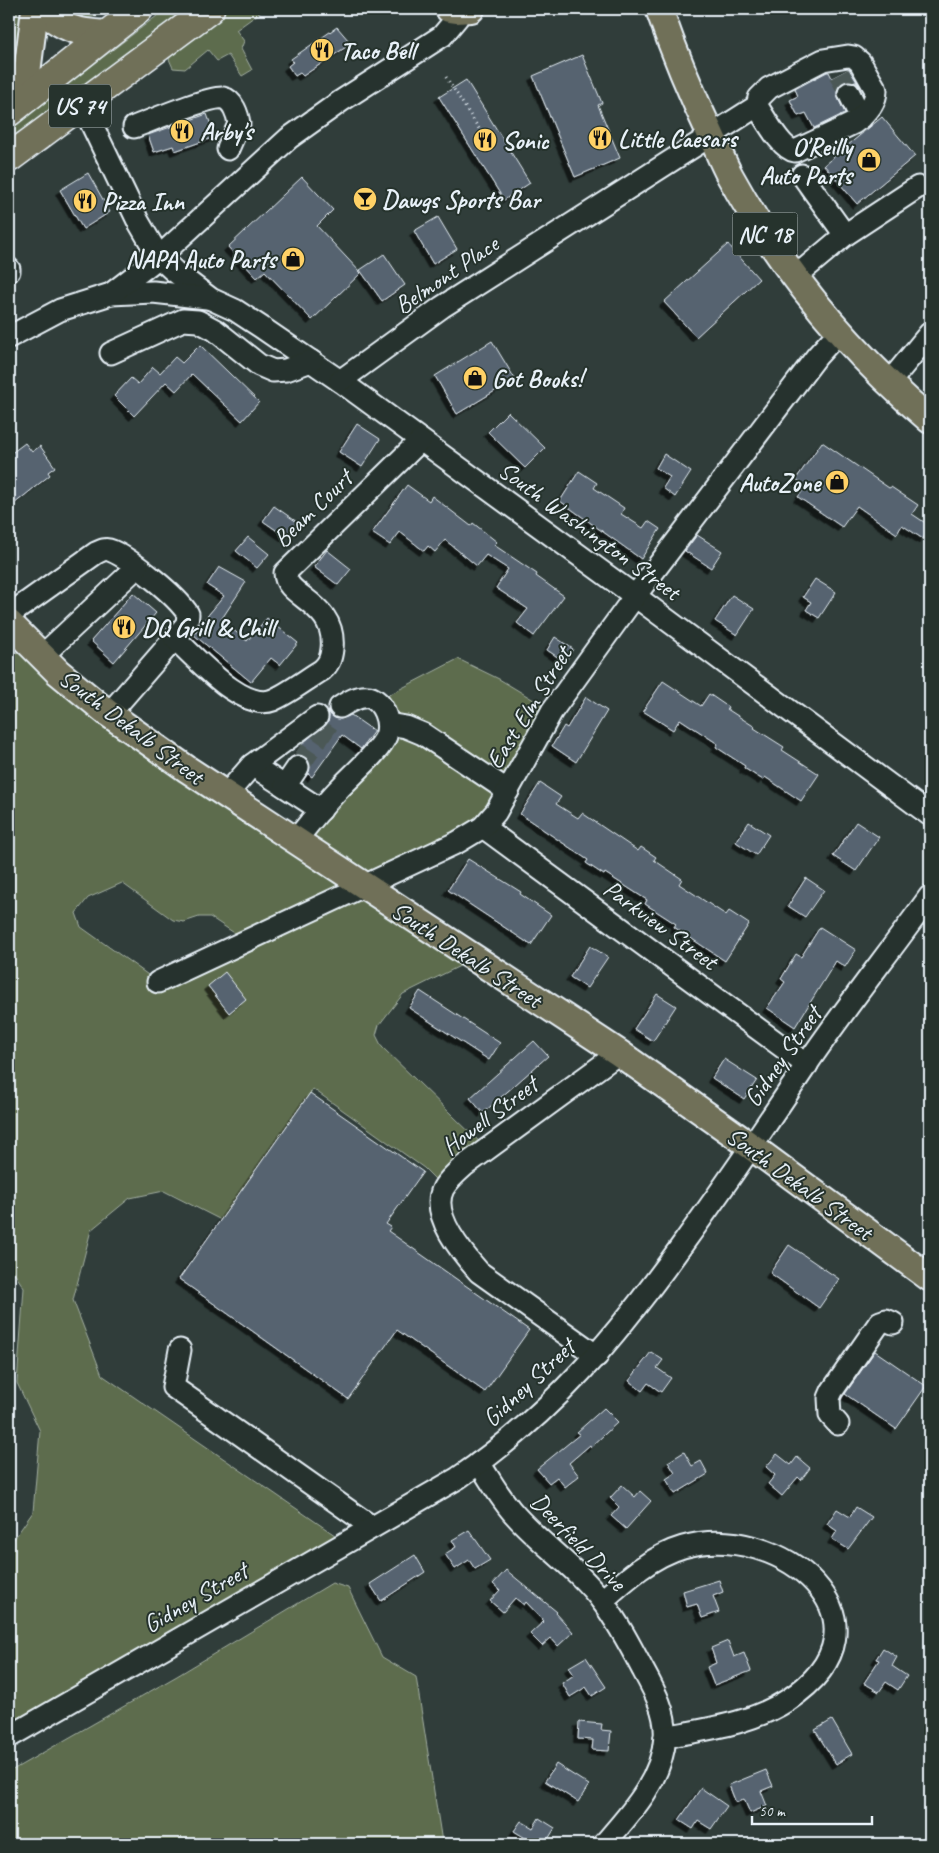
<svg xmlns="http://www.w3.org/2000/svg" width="939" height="1853" font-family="Caveat,sans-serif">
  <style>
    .green { fill: #5d6c4d; stroke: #a2aea2; fill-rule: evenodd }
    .building { fill: #566370; stroke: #e8f1f8; filter: url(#shadow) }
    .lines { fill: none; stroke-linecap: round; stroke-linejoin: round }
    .minor-tunnel { stroke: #4c5856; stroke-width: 21; stroke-dasharray: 21 11; stroke-linecap: butt }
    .minor-casing { stroke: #e8f1f8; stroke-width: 25 }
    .major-casing { stroke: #e8f1f8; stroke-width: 30 }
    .highway-casing { stroke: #e8f1f8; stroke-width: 31 }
    .path { stroke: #e8f1f8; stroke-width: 3; stroke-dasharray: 1 4; stroke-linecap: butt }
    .minor { stroke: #26332d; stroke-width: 21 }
    .major { stroke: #706f59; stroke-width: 26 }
    .highway { stroke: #706f59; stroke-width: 28 }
    .labels { text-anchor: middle; stroke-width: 4; stroke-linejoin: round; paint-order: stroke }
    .shield { fill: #26332d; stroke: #aeb8bb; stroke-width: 1 }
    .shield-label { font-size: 24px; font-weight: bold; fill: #e8f1f8 }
    .poi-label { font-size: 25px; font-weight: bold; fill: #e8f1f8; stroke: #26332d; text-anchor: start }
    .street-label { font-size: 25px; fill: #e8f1f8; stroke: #26332d }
  </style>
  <defs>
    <filter id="shadow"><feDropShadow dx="-4.5" dy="4.5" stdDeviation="0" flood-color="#0009"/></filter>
  </defs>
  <rect width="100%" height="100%" fill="#303d3a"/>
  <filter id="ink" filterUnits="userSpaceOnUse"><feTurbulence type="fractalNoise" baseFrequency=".02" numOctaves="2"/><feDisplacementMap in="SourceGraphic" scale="10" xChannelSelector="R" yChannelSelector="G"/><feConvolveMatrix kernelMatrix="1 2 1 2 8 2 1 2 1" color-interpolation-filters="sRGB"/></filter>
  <g filter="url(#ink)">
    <g class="green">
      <polygon points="9,9 14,9 25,22 24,52 9,81"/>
      <path d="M 63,9 L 108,9 C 93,21 78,20 63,9 Z"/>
      <polygon points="166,9 187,9 9,145 9,129"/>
      <path d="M 229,9 L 265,9 L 236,30 L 244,41 L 241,49 L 252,70 L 242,76 L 228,55 L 217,61 L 208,50 L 185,69 L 173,68 L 169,59 C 180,35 207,23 229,9 Z"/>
      <path d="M 9,623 L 295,841 L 383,743 L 377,701 L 458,659 L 499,679 L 552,711 L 496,812 L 363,885 L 474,959 L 403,994 L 379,1025 L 376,1035 L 382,1047 L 487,1149 L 444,1188 L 424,1168 L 313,1089 L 221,1220 L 164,1191 L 130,1198 L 91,1230 L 73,1300 L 102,1375 L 345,1542 L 9,1738 L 9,1546 L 33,1512 L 40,1431 L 17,1383 L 24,1288 L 9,1265 ZM 122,883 L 173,920 L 184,922 L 199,917 L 210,917 L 245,940 L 158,982 L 81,927 L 76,913 L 88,898 Z"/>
      <polygon points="332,1583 348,1588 382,1657 416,1677 442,1842 441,1844 9,1844 9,1772 177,1676"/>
    </g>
    <g class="building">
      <polygon points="337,27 349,41 349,45 303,76 300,73 295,76 288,66 293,62 291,59"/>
      <polygon points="582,55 602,103 598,105 620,158 575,177 533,76"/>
      <polygon points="849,69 860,87 856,82 849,81 843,82 838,86 837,93 838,98 845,113 814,128 806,113 798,116 790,100 798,96 795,89 827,72 829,72 832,78"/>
      <polygon points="466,80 530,183 504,200 439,97"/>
      <polygon points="207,114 215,137 175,151 173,146 154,152 148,135"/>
      <polygon points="882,117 915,156 857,204 824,165"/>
      <polygon points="88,173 110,212 83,229 60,190"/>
      <polygon points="302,177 333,210 317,226 361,273 312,320 265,271 257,278 228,247"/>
      <polygon points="438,217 457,249 433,264 414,231"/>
      <polygon points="728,244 759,279 696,337 664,302"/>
      <polygon points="384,254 405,285 382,301 360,270"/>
      <polygon points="492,341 515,379 457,414 435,376"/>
      <polygon points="200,345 259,402 242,421 192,374 176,391 166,382 134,416 114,396 131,378 138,384 153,367 160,373 175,357 182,363"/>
      <polygon points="508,412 545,448 525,468 488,432"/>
      <polygon points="357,424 380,439 362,467 339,452"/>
      <polygon points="822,442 889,488 891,487 918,505 912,514 930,526 923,539 902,525 897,534 857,506 842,527 798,497 806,486 796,479"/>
      <polygon points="25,443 32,452 40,446 55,467 48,472 50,475 9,508 9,455"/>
      <polygon points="664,454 691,472 675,497 663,488 670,477 656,468"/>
      <polygon points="579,471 597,483 594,488 624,508 621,514 643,528 648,521 660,529 641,559 560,501"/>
      <polygon points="407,485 429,501 432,496 471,526 473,523 497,542 494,545 537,574 536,576 564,596 534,636 517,623 528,609 496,588 508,569 486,555 477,566 445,540 435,552 428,546 424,551 400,532 390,545 372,533"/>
      <polygon points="274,506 297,522 286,537 263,521"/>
      <polygon points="697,535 722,551 711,568 685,551"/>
      <polygon points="248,537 269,554 257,568 236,551"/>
      <polygon points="327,550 351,569 338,585 314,567"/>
      <polygon points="219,567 246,582 221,620 247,641 267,618 298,643 280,665 271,658 251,682 194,635 199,626 224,596 207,585"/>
      <polygon points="815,579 836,592 819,618 806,610 811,602 803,597"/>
      <polygon points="133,593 156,613 114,662 91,641"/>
      <polygon points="732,595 754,609 737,635 715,621"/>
      <polygon points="555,637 573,649 565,662 547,650"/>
      <polygon points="663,681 701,706 709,694 728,707 727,709 755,727 754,728 784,747 782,750 819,774 801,801 765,777 763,780 744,768 745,766 716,747 718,744 680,719 673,730 643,711"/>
      <polygon points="586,697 607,711 576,762 552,746 564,726 567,728"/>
      <polygon points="328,708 330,714 335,718 341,719 351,715 374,731 361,749 342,735 312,777 308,774 310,767 309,761 305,756 295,755 304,742 328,722 329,716"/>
      <polygon points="540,783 561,797 556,804 578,818 582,813 638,851 641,847 656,857 654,860 682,879 679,884 726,915 729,911 749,924 725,961 674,927 676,924 645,904 647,900 605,873 604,875 586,863 588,860 520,814"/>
      <polygon points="749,822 769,835 756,855 736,842"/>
      <polygon points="856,822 879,837 856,871 833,856"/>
      <polygon points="468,859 521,892 520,894 551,915 531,945 448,890"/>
      <polygon points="806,878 824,890 805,917 788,906"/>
      <polygon points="820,927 856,950 845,967 836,961 795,1027 767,1008 785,982 781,979 796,954 801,957"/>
      <polygon points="590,946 608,957 587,988 570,977"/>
      <polygon points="225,972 246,999 229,1013 208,986"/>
      <polygon points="420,991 500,1043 489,1060 409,1008"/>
      <polygon points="657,994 676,1006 653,1041 634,1029"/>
      <polygon points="534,1041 548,1056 483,1113 470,1098"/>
      <polygon points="724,1059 757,1080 744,1099 712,1078"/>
      <polygon points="310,1093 423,1172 386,1224 391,1227 388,1231 529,1330 485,1392 397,1330 348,1399 179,1279"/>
      <polygon points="789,1245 839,1279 819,1308 770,1273"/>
      <polygon points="875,1351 926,1386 896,1429 845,1394"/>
      <polygon points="651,1352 663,1360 657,1368 671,1378 661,1392 648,1383 642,1391 629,1381"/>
      <polygon points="604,1408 618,1422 591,1447 590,1445 569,1463 579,1476 565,1487 557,1477 549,1483 537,1469 580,1434 577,1432"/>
      <polygon points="684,1452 692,1466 701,1461 708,1474 675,1494 666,1479 675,1473 668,1462"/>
      <polygon points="777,1454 791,1465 797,1457 810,1468 801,1480 798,1477 782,1496 768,1484 775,1475 766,1467"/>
      <polygon points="622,1485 635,1497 640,1491 651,1501 626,1529 611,1516 619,1507 610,1498"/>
      <polygon points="856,1507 872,1517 848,1549 832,1539 837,1531 827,1524 837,1509 850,1517"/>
      <polygon points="469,1530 490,1560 475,1569 469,1560 455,1569 445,1554 456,1547 452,1540"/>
      <polygon points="415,1555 425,1572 381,1601 370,1584"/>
      <polygon points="506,1570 557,1612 556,1613 573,1632 558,1646 551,1638 542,1646 530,1634 544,1621 526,1602 524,1605 515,1598 503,1612 490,1601 500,1590 493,1584"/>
      <polygon points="719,1580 723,1592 713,1596 719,1612 702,1618 697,1604 687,1607 683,1591"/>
      <polygon points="728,1641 734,1657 744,1653 751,1671 714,1685 707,1667 716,1663 711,1648"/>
      <polygon points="883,1648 897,1657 892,1666 907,1676 898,1690 886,1682 879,1692 864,1683 879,1660 876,1659"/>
      <polygon points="586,1657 606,1687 592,1696 586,1687 570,1697 562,1683 574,1675 569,1667"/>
      <polygon points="832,1720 852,1754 836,1764 815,1730"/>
      <polygon points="579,1722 602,1724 601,1730 611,1731 609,1751 592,1750 593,1740 578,1739"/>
      <polygon points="556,1764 589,1785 578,1802 545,1781"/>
      <polygon points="766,1770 773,1786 761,1791 767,1806 750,1813 744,1799 736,1803 729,1785"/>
      <polygon points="701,1788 727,1806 711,1829 698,1821 693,1829 679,1820"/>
      <polygon points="539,1818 555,1828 545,1844 535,1844 514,1831 521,1821 533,1828"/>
    </g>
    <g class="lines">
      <g class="minor-tunnel">
        <polyline points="839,74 849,93"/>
        <polyline points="298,767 340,707"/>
      </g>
      <g class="minor-casing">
        <g id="minor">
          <polyline points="849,93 861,118"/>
          <polyline points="82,104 138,221 159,257 174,271 211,299 235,310 261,327 340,381 635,596 930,815"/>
          <path d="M 134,127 C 150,121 210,96 223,98 C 233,100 238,115 239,124 L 228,149"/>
          <polyline points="802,175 845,235"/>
          <polyline points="9,269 9,271"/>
          <polyline points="795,277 845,235 918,187"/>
          <polyline points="111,294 153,292 207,298"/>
          <polyline points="9,337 60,310 111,294 159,257 289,138 341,101 442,36 457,18 460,10"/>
          <polyline points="111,353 183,320 198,321 215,330 259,365 273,371 286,370 311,361"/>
          <path d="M 340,381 L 442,307 L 757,106 L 759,98 L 769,88 L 823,60 L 848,56 L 854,57 L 860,62 L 876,90 C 876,104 865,115 854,123 L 795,151 C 781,149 765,118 757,106"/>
          <polyline points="889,383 930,333"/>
          <path d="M 9,615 L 96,553 C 102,550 106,548 112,551 C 131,559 177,596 188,614 L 187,624 L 109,714"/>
          <path d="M 175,639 C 196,657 242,712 273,700 C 289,693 307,679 322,670 C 329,664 331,658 332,649 C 337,602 285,598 285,573 L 420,441"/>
          <polyline points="42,656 137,567"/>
          <polyline points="388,724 406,727 423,734 508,791"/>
          <polyline points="252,765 321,810"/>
          <polyline points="285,786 298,767"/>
          <polyline points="226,795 252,765 317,717"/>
          <polyline points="483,827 807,1065"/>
          <path d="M 295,841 C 310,823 324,804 340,788 C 352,775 381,750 386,736 C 391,722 383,701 369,697 C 359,695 348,702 340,707"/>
          <polyline points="158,982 458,842 483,827 496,812 552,711 635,596 817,356 839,332"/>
          <polyline points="180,1350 173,1387 372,1527"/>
          <path d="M 597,1356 L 479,1272 C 463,1254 430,1215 443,1189 C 447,1181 456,1173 464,1166 L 619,1053"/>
          <polyline points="838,1424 830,1415 829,1398 832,1391 880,1322 886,1320 893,1323"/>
          <path d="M 479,1463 C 491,1481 501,1500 516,1516 C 543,1546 578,1569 602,1601 C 618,1622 631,1647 643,1670 C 654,1690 667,1713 665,1737 C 662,1780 631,1813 604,1844"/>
          <path d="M 602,1601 C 626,1579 652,1556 683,1547 C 779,1519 905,1622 788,1700 C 751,1724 707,1729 665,1737"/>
          <path d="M 9,1737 L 458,1478 C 553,1413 616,1337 682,1245 C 725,1186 765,1127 805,1067 C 844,1009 889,953 930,896"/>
        </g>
      </g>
      <g class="major-casing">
        <g id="major">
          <path d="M 39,9 C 66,29 73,32 106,34"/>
          <polyline points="449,9 456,10 471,9"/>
          <path d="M 659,9 C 674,52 691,93 711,135 C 717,148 723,163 730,176 C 781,269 849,351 930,420"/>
          <polyline points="15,107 27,73 35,9"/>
          <polyline points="9,623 58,672 109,714 187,769 619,1053 752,1147 930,1278"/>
        </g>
      </g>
      <g class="highway-casing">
        <g id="highway">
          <polyline points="9,112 139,9"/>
          <polyline points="9,158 210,9"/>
        </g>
      </g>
      <polyline class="path" points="446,77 490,146"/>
      <use href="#minor" class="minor"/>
      <use href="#major" class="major"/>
      <use href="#highway" class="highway"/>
    </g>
  </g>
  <defs>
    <g id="restaurant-disc" transform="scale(1.25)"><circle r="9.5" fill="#ffd166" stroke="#26332d"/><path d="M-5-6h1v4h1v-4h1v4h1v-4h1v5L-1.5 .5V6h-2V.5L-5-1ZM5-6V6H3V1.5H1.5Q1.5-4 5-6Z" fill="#111"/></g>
    <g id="shop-disc" transform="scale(1.25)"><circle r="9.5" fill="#ffd166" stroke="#26332d"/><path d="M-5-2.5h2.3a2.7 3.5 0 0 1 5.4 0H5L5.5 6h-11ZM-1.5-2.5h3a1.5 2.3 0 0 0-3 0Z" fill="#111"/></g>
    <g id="bar-disc" transform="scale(1.25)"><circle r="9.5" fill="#ffd166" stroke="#26332d"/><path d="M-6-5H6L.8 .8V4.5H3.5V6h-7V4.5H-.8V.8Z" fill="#111"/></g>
  </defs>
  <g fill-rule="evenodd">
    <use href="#restaurant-disc" x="322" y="50"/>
    <use href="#restaurant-disc" x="182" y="131"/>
    <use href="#restaurant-disc" x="600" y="138"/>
    <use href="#restaurant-disc" x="485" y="140"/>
    <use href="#shop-disc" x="869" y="160"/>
    <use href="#bar-disc" x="365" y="199"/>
    <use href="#restaurant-disc" x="85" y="201"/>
    <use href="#shop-disc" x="293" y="259"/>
    <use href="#shop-disc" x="475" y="378"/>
    <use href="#shop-disc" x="837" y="482"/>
    <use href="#restaurant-disc" x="124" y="627"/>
  </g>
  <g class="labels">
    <g class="shield">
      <rect x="49" y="84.5" width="62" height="43" rx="4"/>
      <rect x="732.5" y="212.5" width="65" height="43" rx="4"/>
    </g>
    <g class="shield-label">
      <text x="80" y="114">US 74</text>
      <text x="765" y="242">NC 18</text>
    </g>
    <g class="poi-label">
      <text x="340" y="59">Taco Bell</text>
      <text x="200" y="140">Arby's</text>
      <text x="618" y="147">Little Caesars</text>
      <text x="502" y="149">Sonic</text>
      <text x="852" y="155" text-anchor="end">O'Reilly<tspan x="852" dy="29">Auto Parts</tspan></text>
      <text x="382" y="208">Dawgs Sports Bar</text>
      <text x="102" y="210">Pizza Inn</text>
      <text x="276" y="268" text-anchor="end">NAPA Auto Parts</text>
      <text x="492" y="387">Got Books!</text>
      <text x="820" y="491" text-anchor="end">AutoZone</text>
      <text x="142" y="636">DQ Grill &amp; Chill</text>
    </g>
    <g class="street-label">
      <text transform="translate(446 274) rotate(-34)" y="9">Belmont Place</text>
      <text transform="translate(312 508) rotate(-44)" y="9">Beam Court</text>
      <text transform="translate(590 530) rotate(36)" y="9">South Washington Street</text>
      <text transform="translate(528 707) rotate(-58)" y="9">East Elm Street</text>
      <text transform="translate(132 726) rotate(37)" y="9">South Dekalb Street</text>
      <text transform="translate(661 924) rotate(36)" y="9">Parkview Street</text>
      <text transform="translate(467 954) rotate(33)" y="9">South Dekalb Street</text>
      <text transform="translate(782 1056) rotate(-55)" y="9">Gidney Street</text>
      <text transform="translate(489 1115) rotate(-37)" y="9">Howell Street</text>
      <text transform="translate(800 1183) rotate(36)" y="9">South Dekalb Street</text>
      <text transform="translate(528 1382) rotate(-43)" y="9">Gidney Street</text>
      <text transform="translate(579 1541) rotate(46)" y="9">Deerfield Drive</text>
      <text transform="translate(195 1597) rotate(-30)" y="9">Gidney Street</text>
    </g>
  </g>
  <rect width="939" height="1853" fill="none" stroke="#26332d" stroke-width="30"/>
  <rect x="15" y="15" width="909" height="1823" fill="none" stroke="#e8f1f8" stroke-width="2" filter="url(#ink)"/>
  <path d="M752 1816v8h120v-8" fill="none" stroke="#e8f1f8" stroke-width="2.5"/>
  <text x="759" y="1816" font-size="15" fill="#e8f1f8" stroke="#26332d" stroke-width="4" paint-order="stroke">50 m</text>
</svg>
